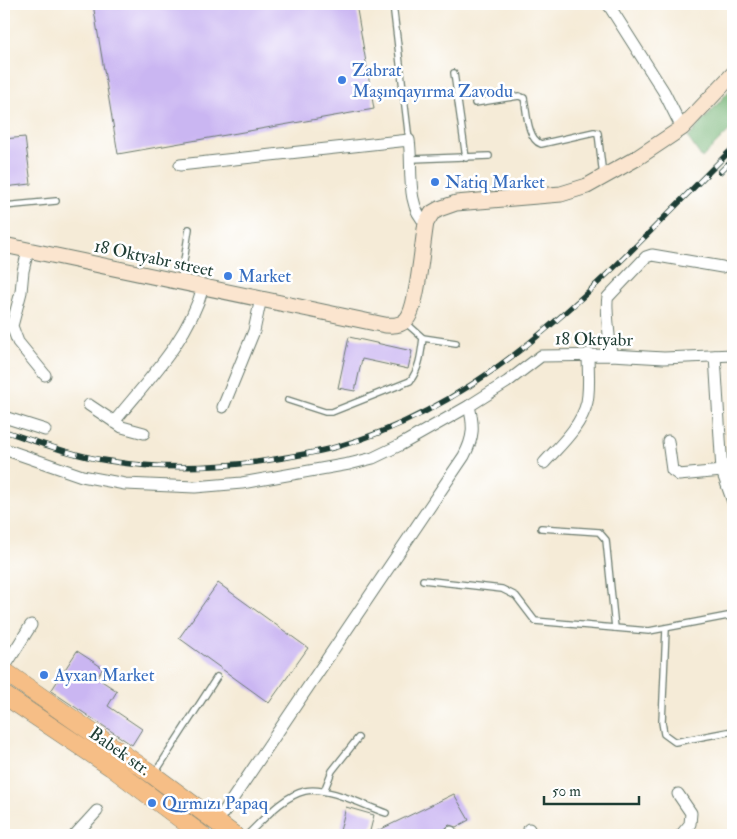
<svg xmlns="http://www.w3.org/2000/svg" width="737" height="839" font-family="'IM FELL Double Pica',serif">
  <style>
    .forest { fill: #78b678; stroke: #4c7a56 }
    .building { fill: #cab6f2 }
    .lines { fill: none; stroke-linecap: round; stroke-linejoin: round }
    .lane-casing { stroke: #6a7a6d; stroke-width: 8 }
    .street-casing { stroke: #6a7a6d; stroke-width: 13 }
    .secondary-casing { stroke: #6a7a6d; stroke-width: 17 }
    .primary-casing { stroke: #6a7a6d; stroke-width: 19 }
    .lane { stroke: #fff; stroke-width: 5.5 }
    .street { stroke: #fff; stroke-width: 11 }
    .secondary { stroke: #fbe5cf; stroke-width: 15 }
    .primary { stroke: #f6be86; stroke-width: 18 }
    .rail-casing { stroke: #1f3d34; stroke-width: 5.5 }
    .rail { stroke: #fff; stroke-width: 4; stroke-dasharray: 11; stroke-linecap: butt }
    .shop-dot { fill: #3f7fe0; stroke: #fff; stroke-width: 2 }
    .labels { text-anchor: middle; stroke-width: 5; stroke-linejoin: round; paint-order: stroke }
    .shop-label { font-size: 18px; fill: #366cbe; stroke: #fff; text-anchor: start }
    .street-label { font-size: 18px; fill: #1f3d34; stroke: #fff }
  </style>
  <rect width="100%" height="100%" fill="#fff"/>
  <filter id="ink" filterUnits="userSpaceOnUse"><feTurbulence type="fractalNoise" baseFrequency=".02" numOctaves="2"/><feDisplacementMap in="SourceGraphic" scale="10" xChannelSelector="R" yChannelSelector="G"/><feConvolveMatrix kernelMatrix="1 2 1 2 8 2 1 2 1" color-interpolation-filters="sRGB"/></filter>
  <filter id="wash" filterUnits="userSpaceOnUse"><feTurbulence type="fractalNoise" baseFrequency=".0096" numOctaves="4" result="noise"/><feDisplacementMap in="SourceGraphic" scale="20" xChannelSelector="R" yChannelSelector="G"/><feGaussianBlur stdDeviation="1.12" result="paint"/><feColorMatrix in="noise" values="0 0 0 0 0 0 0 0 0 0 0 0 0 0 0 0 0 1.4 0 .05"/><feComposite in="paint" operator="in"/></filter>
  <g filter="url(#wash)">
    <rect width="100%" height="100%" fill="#f5ebd7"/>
    <polygon class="forest" points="733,86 733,127 702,158 688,138"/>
    <g id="blocks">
      <g class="building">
        <polygon points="93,4 356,4 374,109 118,154"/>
        <polygon points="25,137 31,184 4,187 4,139"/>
        <polygon points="349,337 412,351 408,369 362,359 355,391 338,388"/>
        <polygon points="218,583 308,648 269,703 179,638"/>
        <polygon points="77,651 103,668 97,678 117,691 108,706 142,729 132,745 51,691"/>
        <polygon points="454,794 469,820 456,827 449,825 439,835 339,835 346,807 374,815 369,835"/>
      </g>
    </g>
  </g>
  <g filter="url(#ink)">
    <use href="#blocks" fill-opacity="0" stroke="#6a7a6d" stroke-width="1"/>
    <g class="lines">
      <g class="lane-casing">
        <g id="lane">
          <polyline points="393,4 409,140"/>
          <polyline points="454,73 466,158"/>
          <path d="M 475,103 L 519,96 L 524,98 C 527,111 527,139 541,144 L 594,132 L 598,133 L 603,176"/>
          <polyline points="412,159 489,156"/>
          <polyline points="4,206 56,201"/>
          <polyline points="181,280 189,229"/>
          <polyline points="423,338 456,343"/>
          <path d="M 288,400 L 325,412 L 332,412 L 410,381 C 420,368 421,353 423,338 L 405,322"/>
          <polyline points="541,528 599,532 606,540 615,628"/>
          <polyline points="423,580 502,589 516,596 535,621 649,631 733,615"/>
          <polyline points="666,629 662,722 664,734 675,742 733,731"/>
          <polyline points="155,773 217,677"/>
          <polyline points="324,791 332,771 358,738"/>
          <path d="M 247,835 C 263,820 283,796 305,791 C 327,786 365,806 386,813"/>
        </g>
      </g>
      <g class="street-casing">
        <g id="street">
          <polyline points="608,4 664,92 682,128"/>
          <path d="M 180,165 L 409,140 C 413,165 405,206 426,223"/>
          <polyline points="28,250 23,271 21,292 12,326 18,342 45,375"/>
          <path d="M 611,355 C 610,344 605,303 608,297 L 646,257 L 652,255 L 722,267"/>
          <polyline points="715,356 722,471 733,502"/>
          <polyline points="89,405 122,427 144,433"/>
          <polyline points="223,407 254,331 261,298"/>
          <polyline points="4,417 45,430"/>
          <path d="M 114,422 C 147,381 189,339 203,287"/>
          <polyline points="668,441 672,470 679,475 722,471"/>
          <polyline points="4,449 82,476 125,484 195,487 242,483 349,464 373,458 400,445 469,406 507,382 541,356 611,355 664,358 733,355"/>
          <path d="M 544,463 C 560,445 581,427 587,402 C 590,387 588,370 588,354"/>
          <polyline points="4,668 31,625"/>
          <polyline points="678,794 691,813 690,824 681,835"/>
          <path d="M 217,822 L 464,456 C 474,437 474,426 469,406"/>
          <polyline points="529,829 532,835"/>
          <polyline points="75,835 97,811"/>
          <polyline points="448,835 451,832"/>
        </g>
      </g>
      <g class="secondary-casing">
        <path id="secondary" d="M 4,245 L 380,324 C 389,326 399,327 406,320 C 418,309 422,243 426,223 L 432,213 L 439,209 L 456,203 L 561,194 L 587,186 L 637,158 L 682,128 L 733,74"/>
      </g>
      <g class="primary-casing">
        <g id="primary">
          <polyline points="4,671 153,775 234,835"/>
          <polyline points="4,695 111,767 202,835"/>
        </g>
      </g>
      <use href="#lane" class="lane"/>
      <use href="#street" class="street"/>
      <use href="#secondary" class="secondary"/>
      <use href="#primary" class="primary"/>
      <g class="rail-casing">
        <g id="rail">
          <polyline points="720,172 733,159"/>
          <path d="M 4,431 C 38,442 74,456 109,461 C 157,469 209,468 257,462 C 283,458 310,454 336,447 C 500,402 617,263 733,148"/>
        </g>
      </g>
      <use href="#rail" class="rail"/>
    </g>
  </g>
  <g class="shop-dot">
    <circle cx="342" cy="80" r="5"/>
    <circle cx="435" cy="182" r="5"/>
    <circle cx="228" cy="276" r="5"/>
    <circle cx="44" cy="675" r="5"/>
    <circle cx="152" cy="803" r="5"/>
  </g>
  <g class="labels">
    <g class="shop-label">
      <text x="352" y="76">Zabrat<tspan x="352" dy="21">Maşınqayırma Zavodu</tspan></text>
      <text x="445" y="188">Natiq Market</text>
      <text x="238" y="282">Market</text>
      <text x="54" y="681">Ayxan Market</text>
      <text x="162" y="809">Qırmızı Papaq</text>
    </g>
    <g class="street-label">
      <text transform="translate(154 258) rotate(12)" y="6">18 Oktyabr street</text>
      <text transform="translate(594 339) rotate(1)" y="6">18 Oktyabr</text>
      <text transform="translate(120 751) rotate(35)" y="6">Babek str.</text>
    </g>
  </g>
  <rect width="737" height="839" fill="none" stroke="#fff" stroke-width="20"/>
  <path d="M544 796v8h95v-8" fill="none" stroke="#1f3d34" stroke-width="2.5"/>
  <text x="552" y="796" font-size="15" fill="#1f3d34" stroke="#ffffff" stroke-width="4" paint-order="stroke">50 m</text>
</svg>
